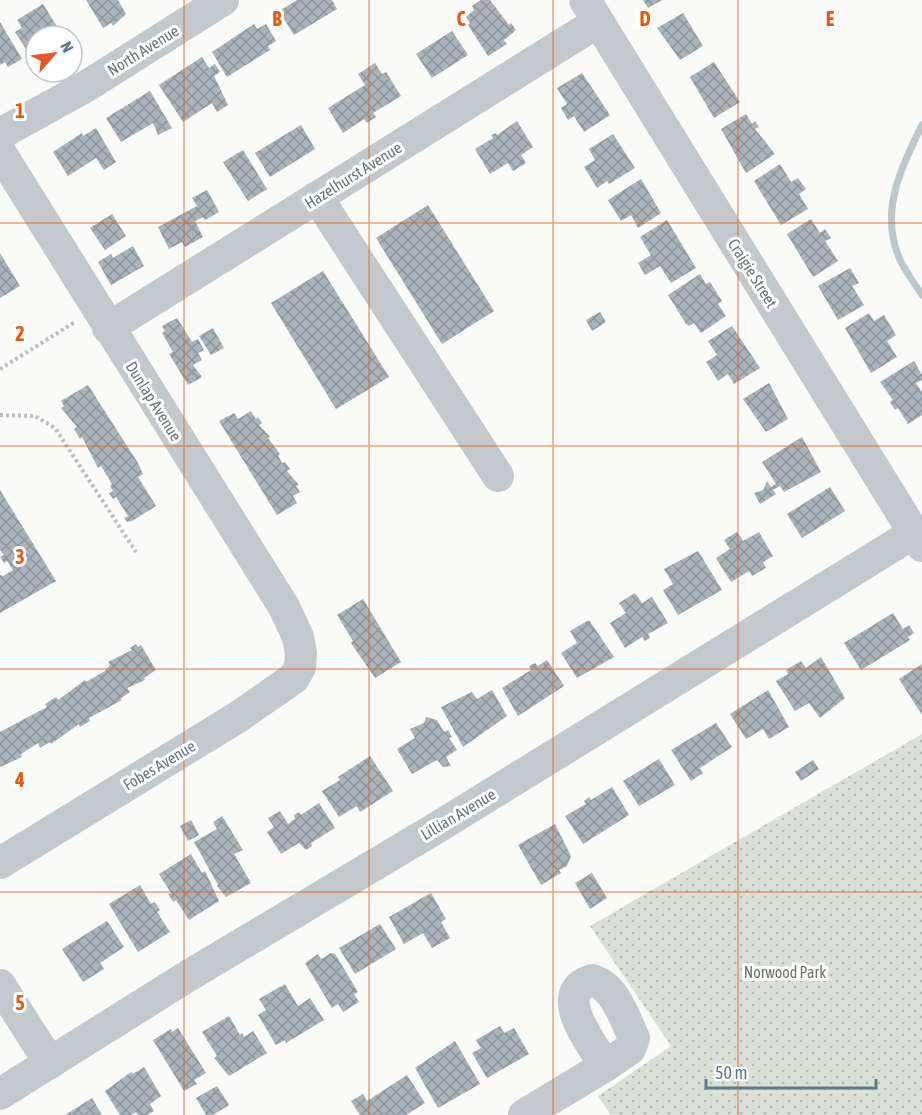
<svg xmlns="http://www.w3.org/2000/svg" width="922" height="1115" font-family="'Asap Condensed',sans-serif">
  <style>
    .park { fill: url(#park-dots) }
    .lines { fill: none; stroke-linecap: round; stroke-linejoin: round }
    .stream { stroke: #bbc7cb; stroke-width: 7 }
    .building { fill: url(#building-cross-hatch) }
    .path { stroke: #bbbfc2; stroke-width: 4; stroke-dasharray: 3 3; stroke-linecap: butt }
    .minor { stroke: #c3c8cc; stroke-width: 32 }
    .grid { fill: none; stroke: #e8590c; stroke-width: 1.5; stroke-opacity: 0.55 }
    .labels { text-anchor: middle; stroke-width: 6; stroke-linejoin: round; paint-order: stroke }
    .street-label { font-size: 16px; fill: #657683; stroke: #fff }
    .park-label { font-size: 16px; fill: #687a64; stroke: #fff }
    .grid-label { font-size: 20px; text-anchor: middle; font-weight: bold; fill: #e8590c; stroke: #fff; stroke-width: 6; stroke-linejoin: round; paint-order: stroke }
  </style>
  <defs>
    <pattern id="park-dots" width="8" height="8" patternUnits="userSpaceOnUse" patternTransform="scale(1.5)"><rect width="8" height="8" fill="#dadfd7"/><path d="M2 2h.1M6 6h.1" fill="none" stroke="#b4b9b4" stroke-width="1.8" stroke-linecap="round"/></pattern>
    <pattern id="building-cross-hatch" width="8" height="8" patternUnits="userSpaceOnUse" patternTransform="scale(1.5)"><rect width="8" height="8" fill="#aab3b9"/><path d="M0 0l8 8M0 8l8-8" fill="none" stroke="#8e969c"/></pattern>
  </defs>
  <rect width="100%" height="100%" fill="#fafaf8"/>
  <polygon class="park" points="922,734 922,1115 611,1115 598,1096 671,1046 590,926"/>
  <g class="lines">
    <path class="stream" d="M 922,125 C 902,167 880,208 898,255 C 903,269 914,282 922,295"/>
  </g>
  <g class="building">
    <polygon points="86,0 118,0 126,14 113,26 111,23 103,28"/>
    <polygon points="297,0 332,0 337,9 294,35 279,11"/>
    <polygon points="481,0 490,0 509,25 511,23 516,30 504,40 507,44 488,56 468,25 470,23 466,17 474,10 472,6"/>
    <polygon points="643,0 662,0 648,8"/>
    <polygon points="43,4 63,36 36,36 36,57 32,59 15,32 22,28 17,20"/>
    <polygon points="683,13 703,46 680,60 657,28"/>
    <polygon points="0,22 22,59 8,67 5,62 0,65"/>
    <polygon points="254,24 257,29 266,24 276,41 268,46 270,50 227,77 212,52"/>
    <polygon points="452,31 468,55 432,78 416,54"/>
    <polygon points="202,57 209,68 215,64 220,72 214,76 228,105 217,112 212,103 183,122 159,85"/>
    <polygon points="714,62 740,102 714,118 690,77"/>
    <polygon points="375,63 382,74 386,72 401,96 373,113 376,117 367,123 364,119 343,133 328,108 365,85 358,74"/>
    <polygon points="582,73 610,115 584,132 574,116 568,120 561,108 567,104 557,88"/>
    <polygon points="150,91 172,128 158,135 153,123 121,142 106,118"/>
    <polygon points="746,114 752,124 755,121 759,127 755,129 775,154 746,173 721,129"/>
    <polygon points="517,121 533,147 521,155 526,163 513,171 508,163 490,174 475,149 493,138 491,135 496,133 497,135"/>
    <polygon points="301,125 315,149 270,177 255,153"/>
    <polygon points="96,128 116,162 104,170 96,158 68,176 53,152 82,133 83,136"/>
    <polygon points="613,134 635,168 609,184 607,181 597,188 584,167 595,160 589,149"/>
    <polygon points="243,150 267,189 248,201 223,162"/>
    <polygon points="780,164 791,182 798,178 806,189 799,194 808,209 781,225 754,181"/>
    <polygon points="641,179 661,213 638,228 631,215 621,221 608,200"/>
    <polygon points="207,190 219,212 205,220 203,217 195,221 203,237 185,247 182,242 169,249 158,227 197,206 192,198"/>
    <polygon points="428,205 494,311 442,344 376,238"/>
    <polygon points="112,214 126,236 105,250 90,228"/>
    <polygon points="811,219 820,233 825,229 831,238 825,241 838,261 813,277 787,234"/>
    <polygon points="667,220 696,268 671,283 660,266 645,275 638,263 651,255 640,237"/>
    <polygon points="133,246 144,266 111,285 98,262 111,254 113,258"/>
    <polygon points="0,253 20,286 0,298"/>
    <polygon points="850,268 859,283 852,286 864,305 838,320 818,286"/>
    <polygon points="323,271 389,377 336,409 271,303"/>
    <polygon points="700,274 706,284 710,282 722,301 718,304 726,316 701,333 694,323 689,326 686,324 668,295"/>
    <polygon points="600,312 606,322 592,331 586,320"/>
    <polygon points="869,313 874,321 884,315 896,335 887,341 897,357 871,373 845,328"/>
    <polygon points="177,318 192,342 198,339 204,350 198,353 202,360 193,365 202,377 188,385 169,354 173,352 162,333 165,331 162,326"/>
    <polygon points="732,326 760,368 734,384 728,374 718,381 706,362 717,355 708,341"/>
    <polygon points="213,328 224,348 211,355 199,336"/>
    <polygon points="914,361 922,375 922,380 916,383 922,392 922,415 908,424 898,408 895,410 890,402 893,400 880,382"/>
    <polygon points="769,383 788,419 766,432 743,399"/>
    <polygon points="88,385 138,463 143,474 138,477 156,506 132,521 127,522 124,518 128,516 116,497 113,499 109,493 113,491 110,486 112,484 101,466 98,468 82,437 80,439 74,429 77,427 61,408 64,406 61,401"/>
    <polygon points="251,411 256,419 258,417 262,423 259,425 270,437 268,438 280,454 278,455 282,463 285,462 290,469 287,471 299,485 296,486 300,492 293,496 297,503 277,515 219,421 234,413 238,419"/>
    <polygon points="802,437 821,472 784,492 780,486 773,490 776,494 760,504 754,493 763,490 767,481 771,487 776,484 762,462"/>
    <polygon points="830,487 845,511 802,538 787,514"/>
    <polygon points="0,490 56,581 0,613 0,575 3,576 13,570 7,561 4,563 0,557 4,555 0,550"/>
    <polygon points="737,532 743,541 759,532 773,556 763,562 766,568 752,576 749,571 731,582 716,558 730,549 724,540"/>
    <polygon points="698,551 722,590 678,615 663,590 673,584 664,569"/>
    <polygon points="635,593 642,603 652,597 668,623 648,634 650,638 645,641 642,637 625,648 610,623 626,613 619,603"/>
    <polygon points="363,599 401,662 375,678 351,643 353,641 337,615"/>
    <polygon points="893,613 903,629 909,625 914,633 908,637 910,640 861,670 844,643"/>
    <polygon points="589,620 614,657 577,678 561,653 577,643 570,631"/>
    <polygon points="136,644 138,647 141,645 156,670 144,678 145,680 127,688 130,692 120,699 122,700 89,718 90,721 80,727 79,724 51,744 50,742 40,748 38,743 21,754 22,757 0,767 0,732 47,707 45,704 56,697 58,700 85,680 86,682 105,671 110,665 108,662 132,650 130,648"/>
    <polygon points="821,657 845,698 820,718 809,703 795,711 776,681 788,674 786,670 801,661 806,668"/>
    <polygon points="547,660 564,686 518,716 502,688 531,670 529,666 535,663 538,666"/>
    <polygon points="922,664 922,715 899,679"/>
    <polygon points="492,690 507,716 463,747 441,707 472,692 477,699"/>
    <polygon points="768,690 789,727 769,739 763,729 746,739 730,714"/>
    <polygon points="426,717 437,720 444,732 448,730 452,737 449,738 457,750 446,757 451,766 443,767 437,760 412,774 397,749 415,738 410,729 424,723"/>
    <polygon points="716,723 732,747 700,768 703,773 691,781 671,750"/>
    <polygon points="370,756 393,791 360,812 357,806 339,817 322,791 340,780 338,777"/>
    <polygon points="659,759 675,785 639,806 623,781"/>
    <polygon points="813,760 819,769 801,781 795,772"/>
    <polygon points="612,787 629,815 583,844 565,816 586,804 584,801 589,797 591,800"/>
    <polygon points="319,803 335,828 311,843 312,846 306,850 299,843 281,854 267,832 274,827 268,818 280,811 288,824 295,819 294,815 299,812 301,815"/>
    <polygon points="222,816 243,850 234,854 251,883 226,897 217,886 218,885 194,842 217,829 213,822"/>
    <polygon points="191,820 199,835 188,841 180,826"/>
    <polygon points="555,824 571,856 567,866 559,870 561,873 541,885 518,845"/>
    <polygon points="191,854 202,873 205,871 219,901 189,920 176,900 173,902 168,894 171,893 159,874"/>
    <polygon points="592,873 607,898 590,909 575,883"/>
    <polygon points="140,885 151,904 155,902 160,910 157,912 170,932 138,952 109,904"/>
    <polygon points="431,893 446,919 441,922 450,938 432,948 423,933 404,944 389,917"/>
    <polygon points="107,921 124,947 100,963 104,969 83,982 62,949"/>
    <polygon points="380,924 396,949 355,974 339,948"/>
    <polygon points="331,953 335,954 358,992 354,994 359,1002 343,1012 338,1004 332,1008 305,963 318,954 321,959"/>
    <polygon points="285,984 298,1006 310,998 324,1020 286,1043 285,1040 276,1045 258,1015 266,1010 259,999"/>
    <polygon points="229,1016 240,1035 242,1033 244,1037 253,1031 267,1053 229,1076 214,1058 217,1056 202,1032"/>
    <polygon points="500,1026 504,1033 514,1028 529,1054 487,1078 472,1053 481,1048 476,1040"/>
    <polygon points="178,1028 206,1073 194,1080 197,1084 184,1091 153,1040 171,1029 172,1032"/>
    <polygon points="455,1041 480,1084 438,1108 415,1068"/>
    <polygon points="144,1067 161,1096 150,1104 154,1111 147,1115 138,1115 136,1112 131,1115 120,1115 105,1091 131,1072 133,1074"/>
    <polygon points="407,1075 425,1103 406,1115 360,1115 351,1101 363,1094 367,1101"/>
    <polygon points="217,1086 229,1105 213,1115 206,1115 196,1098"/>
    <polygon points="92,1098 102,1115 65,1115"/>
  </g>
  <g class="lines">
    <g class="path">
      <polyline points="0,369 75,322"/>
      <polyline points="0,415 35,416 55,428 136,552"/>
    </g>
    <g class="minor">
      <polyline points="585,0 922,546"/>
      <polyline points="0,134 85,87 223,0"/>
      <polyline points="0,152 284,607 298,637 301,653 300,667 294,678 238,717 0,863"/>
      <polyline points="317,197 498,476"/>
      <polyline points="108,328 598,22"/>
      <path d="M 592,980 C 615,986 625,1019 634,1038 L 630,1049 L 605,1066 C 592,1043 550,993 592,980 Z"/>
      <polyline points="0,985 50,1063"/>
      <polyline points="0,1094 188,976 438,827 914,533"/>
      <polyline points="524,1115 605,1066"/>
    </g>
  </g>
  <path class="grid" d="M 184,0 L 184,1115M 369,0 L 369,1115M 553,0 L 553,1115M 738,0 L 738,1115M 0,223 L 922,223M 0,446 L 922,446M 0,669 L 922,669M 0,892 L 922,892"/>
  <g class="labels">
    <g class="street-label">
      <text transform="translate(143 50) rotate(-32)" y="6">North Avenue</text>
      <text transform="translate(353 175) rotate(-32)" y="6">Hazelhurst Avenue</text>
      <text transform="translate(753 273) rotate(58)" y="6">Craigie Street</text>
      <text transform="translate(154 401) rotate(58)" y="6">Dunlap Avenue</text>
      <text transform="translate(159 765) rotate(-31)" y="6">Fobes Avenue</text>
      <text transform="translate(458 814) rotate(-31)" y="6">Lillian Avenue</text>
    </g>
    <g class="park-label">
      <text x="785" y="978">Norwood Park</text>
    </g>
  </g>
  <g class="grid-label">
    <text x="277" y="26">B</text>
    <text x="461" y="26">C</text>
    <text x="645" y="26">D</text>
    <text x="830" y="26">E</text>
    <text x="20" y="118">1</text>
    <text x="20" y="341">2</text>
    <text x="20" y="564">3</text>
    <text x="20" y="787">4</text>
    <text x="20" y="1010">5</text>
  </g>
  <g transform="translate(54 54) rotate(62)"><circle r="28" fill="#ffffff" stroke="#c1c8cd" stroke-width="1.5"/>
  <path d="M0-4.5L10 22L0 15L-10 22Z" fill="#e4572e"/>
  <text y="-9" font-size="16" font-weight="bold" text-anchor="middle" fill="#657683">N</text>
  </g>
  <path d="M706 1079v9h170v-9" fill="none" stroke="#657683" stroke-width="3"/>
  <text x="715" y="1079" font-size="18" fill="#657683" stroke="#ffffff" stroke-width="4.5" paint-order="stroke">50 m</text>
</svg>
